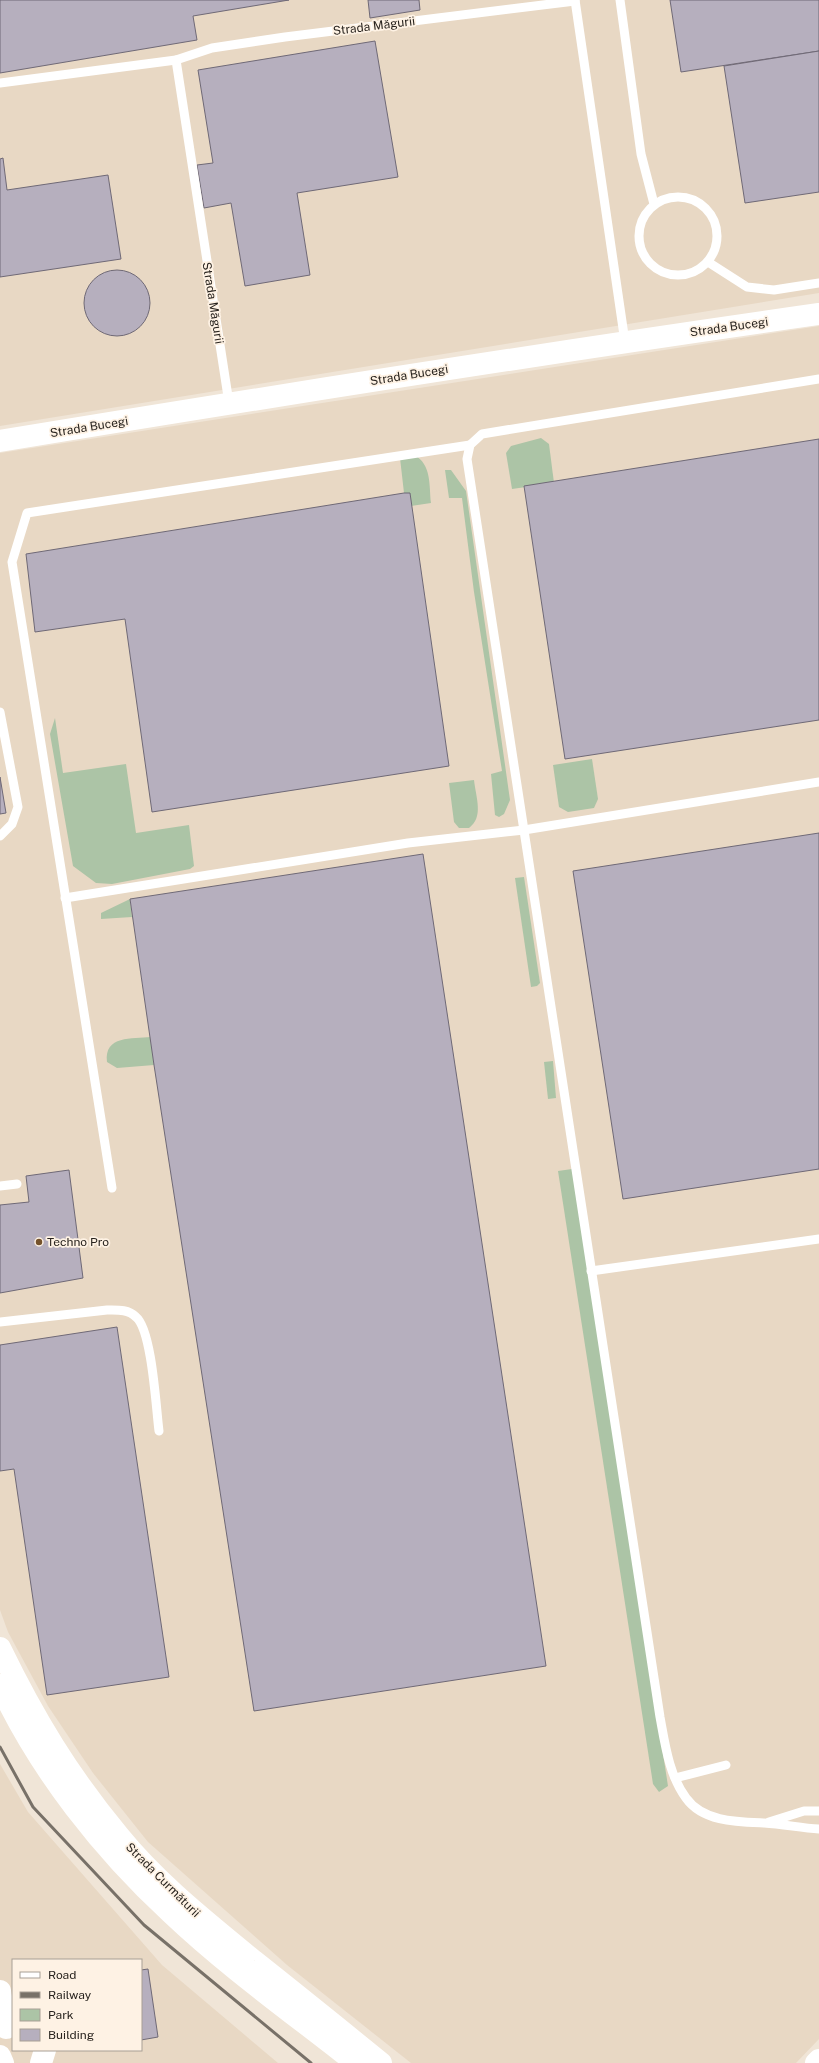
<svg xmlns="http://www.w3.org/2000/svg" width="819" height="2063" font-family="'Public Sans',sans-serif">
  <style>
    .built { fill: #e8d8c4; fill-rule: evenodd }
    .green { fill: #acc4a6 }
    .building { fill: #b6afbe; stroke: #6f6976 }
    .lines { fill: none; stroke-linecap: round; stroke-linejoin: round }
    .lane { stroke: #fff; stroke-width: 9 }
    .secondary { stroke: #fff; stroke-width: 22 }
    .rail { stroke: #787168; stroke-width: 3 }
    .poi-dot { fill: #75522b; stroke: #fef2e4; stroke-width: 1.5 }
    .labels { text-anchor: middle; stroke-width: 3.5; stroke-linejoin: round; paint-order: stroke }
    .street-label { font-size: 12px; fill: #28231e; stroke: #fef2e4 }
    .poi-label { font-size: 12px; fill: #28231e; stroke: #fef2e4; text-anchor: start }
  </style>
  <rect width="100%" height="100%" fill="#f0e5d7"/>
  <g class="built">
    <polygon points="0,0 819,0 819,293 0,426"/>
    <polygon points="819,326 819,2039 796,2063 411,2063 287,1965 148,1842 93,1773 48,1706 8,1632 0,1610 0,453"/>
    <path d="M 0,1764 L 28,1812 L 162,1965 L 278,2063 L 0,2063 ZM 13,1960 L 141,1960 L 141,2050 L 13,2050 Z"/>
  </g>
  <g class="green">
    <polygon points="541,438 549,444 554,483 512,489 506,453 511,446"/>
    <path d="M 414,455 C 432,464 429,486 431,503 L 411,506 L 404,493 L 400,458 Z"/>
    <polygon points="445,470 451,470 466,491 510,800 504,814 499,817 495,815 491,774 502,771 474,592 462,498 449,498"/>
    <polygon points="55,718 63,773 126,764 136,833 189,825 194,866 190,869 112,884 96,883 73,866 50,734"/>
    <polygon points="592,759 598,799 594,808 568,812 559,807 553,765"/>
    <path d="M 474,780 C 476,798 484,817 469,828 L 459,828 L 454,822 L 449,783 Z"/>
    <polygon points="524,877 540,983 537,986 531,987 515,878"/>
    <polygon points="130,899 132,917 101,919 101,913"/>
    <path d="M 151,1037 L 154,1065 L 117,1068 L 107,1062 C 104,1035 132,1039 151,1037 Z"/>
    <polygon points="553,1061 556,1098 548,1099 544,1062"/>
    <polygon points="572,1169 668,1786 659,1792 653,1784 558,1171"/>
  </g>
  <g class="building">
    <polygon points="0,0 289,0 193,16 197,40 0,73"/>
    <polygon points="368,0 419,0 420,10 370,18"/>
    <polygon points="670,0 819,0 819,51 681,72"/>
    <polygon points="375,41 398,177 297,193 310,275 245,286 231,203 204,208 197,165 213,163 198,70"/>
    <polygon points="819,51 819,192 745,203 724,66"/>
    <polygon points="3,158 7,190 108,175 121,259 0,277 0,159"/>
    <circle cx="117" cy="303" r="33"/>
    <polygon points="819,439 819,720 565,759 524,486"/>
    <polygon points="404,493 410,493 449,766 152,812 125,619 35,632 26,554"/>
    <polygon points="0,777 6,813 0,814"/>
    <polygon points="819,833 819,1169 623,1199 573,871"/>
    <polygon points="423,854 546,1666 254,1711 154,1065 130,899"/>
    <polygon points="69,1170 83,1278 0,1293 0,1205 29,1202 26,1176"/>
    <polygon points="117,1327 169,1677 47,1695 14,1469 0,1471 0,1345"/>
    <polygon points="148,1969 158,2037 141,2040 141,1970"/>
  </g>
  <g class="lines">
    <g class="lane">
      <polyline points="575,0 625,342"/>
      <polyline points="620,0 641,154 654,204"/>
      <polyline points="176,60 229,403"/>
      <polyline points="0,83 176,60 212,48 285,37 575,1"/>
      <circle cx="678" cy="236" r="39"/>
      <polyline points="708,262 747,287 774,290 819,283"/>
      <path d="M 819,379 L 482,434 L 470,445 L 467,459 L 660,1717 C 665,1744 669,1775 686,1798 C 703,1822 738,1822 764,1823 C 783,1824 801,1828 819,1829"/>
      <polyline points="0,712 18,807 12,824 0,836"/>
      <polyline points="65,898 408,843 524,830 819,782"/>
      <polyline points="0,1186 17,1184"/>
      <polyline points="112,1188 12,562 27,513 470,445"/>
      <polyline points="591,1271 819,1239"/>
      <path d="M 0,1322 L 107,1310 C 117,1310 128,1309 136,1317 C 152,1330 156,1408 159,1431"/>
      <polyline points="675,1778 726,1765"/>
      <polyline points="769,1822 804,1811 819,1811"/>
    </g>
    <g class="secondary">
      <path d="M 0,441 C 273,396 545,353 819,314"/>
      <path d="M 0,1648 C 34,1718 69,1776 119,1836 C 158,1884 207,1922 254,1961 C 297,1995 339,2029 381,2063"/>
      <path d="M 0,1685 C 40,1771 103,1850 172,1914 C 229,1968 294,2014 356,2063"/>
      <polyline points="0,1991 6,2028"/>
      <polyline points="0,2056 3,2063"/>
      <polyline points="41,2063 45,2050"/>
      <polyline points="816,2063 819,2060"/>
    </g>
    <polyline class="rail" points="0,1747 33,1807 144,1925 311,2063"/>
  </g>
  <circle class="poi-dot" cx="39" cy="1242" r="4"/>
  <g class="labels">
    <g class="street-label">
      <text transform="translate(374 26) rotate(-7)" y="4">Strada Măgurii</text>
      <text transform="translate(213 303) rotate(81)" y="4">Strada Măgurii</text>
      <text transform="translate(729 327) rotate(-8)" y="4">Strada Bucegi</text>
      <text transform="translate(409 375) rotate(-9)" y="4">Strada Bucegi</text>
      <text transform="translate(89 427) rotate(-9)" y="4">Strada Bucegi</text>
      <text transform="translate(163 1880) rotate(45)" y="4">Strada Curmăturii</text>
    </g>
    <g class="poi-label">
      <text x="47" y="1246">Techno Pro</text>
    </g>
  </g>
  <rect x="12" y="1959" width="130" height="92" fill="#fef2e4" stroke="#a89f95"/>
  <rect x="20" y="1972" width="20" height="6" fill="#ffffff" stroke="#a89f95"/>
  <text x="48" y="1979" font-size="12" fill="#28231e">Road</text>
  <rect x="20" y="1992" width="20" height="6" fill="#787168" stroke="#a89f95"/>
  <text x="48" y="1999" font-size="12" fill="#28231e">Railway</text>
  <rect x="20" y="2009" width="20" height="12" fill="#acc4a6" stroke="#a89f95"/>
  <text x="48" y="2019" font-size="12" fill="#28231e">Park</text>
  <rect x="20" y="2029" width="20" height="12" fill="#b6afbe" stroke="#a89f95"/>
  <text x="48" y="2039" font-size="12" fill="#28231e">Building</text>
</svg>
